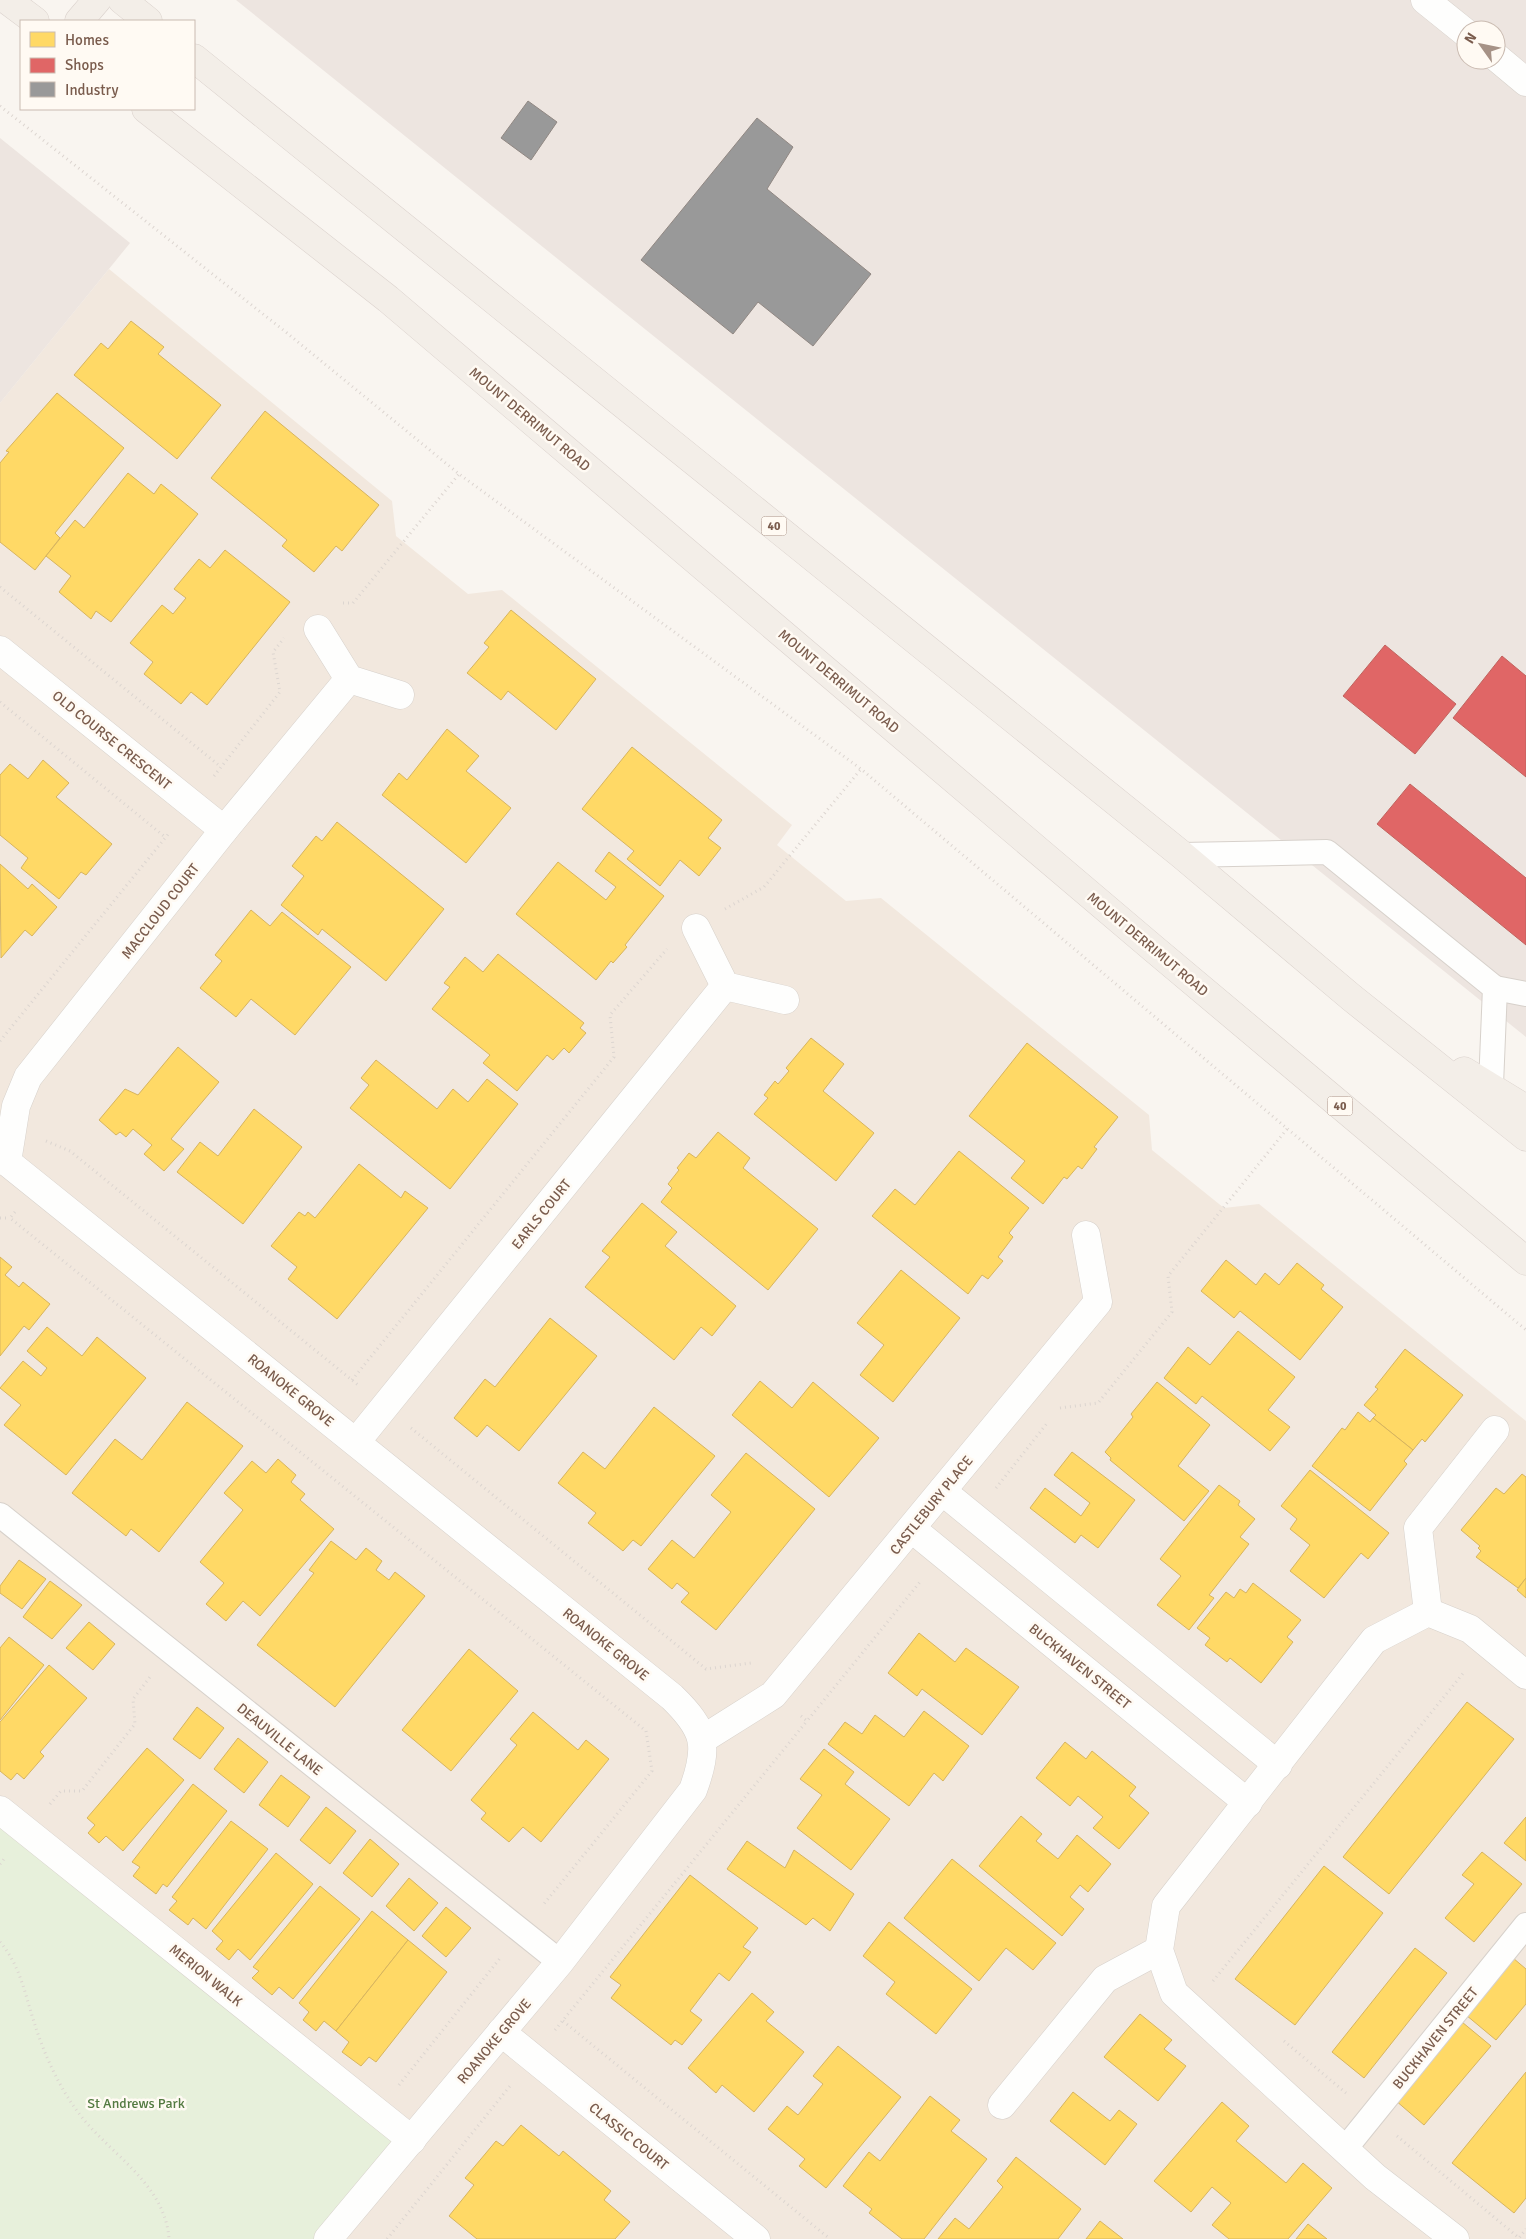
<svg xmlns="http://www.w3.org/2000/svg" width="1526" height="2239" font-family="Signika,sans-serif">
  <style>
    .residential { fill: #f2e8de }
    .industrial { fill: #ede5e0; fill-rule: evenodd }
    .green { fill: #e7f0db }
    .homes { fill: #ffd966; stroke: #d7b45e }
    .shops { fill: #e06666; stroke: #c1635e }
    .industry { fill: #999; stroke: #908782 }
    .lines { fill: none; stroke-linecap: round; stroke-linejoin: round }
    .lane-casing { stroke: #d7d1cb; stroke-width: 26 }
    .street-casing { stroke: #d7d1cb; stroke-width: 29 }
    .primary-casing { stroke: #dad1cc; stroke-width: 29 }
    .path { stroke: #dcd5d0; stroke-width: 3; stroke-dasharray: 1 4; stroke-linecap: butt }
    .lane { stroke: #fefefd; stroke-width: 24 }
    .street { stroke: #fefefd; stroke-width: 28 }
    .primary { stroke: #f3eee8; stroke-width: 28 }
    .labels { text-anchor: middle; stroke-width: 5; stroke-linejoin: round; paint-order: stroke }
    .shield { fill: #fffaf3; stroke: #a28b7f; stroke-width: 1 }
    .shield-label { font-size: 12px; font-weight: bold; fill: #7a5c4d }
    .street-label { font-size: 14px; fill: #7a5c4d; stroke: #fffaf3 }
    .park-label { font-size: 14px; fill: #537a41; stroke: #fffaf3 }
  </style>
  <rect width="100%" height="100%" fill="#f9f5f0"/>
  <polygon class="residential" points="109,269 392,501 396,536 468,594 502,590 792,825 777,845 846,901 881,898 1149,1115 1152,1150 1224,1208 1259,1204 1526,1421 1526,2239 0,2239 0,403"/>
  <g class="industrial">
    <path d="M 236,0 L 1526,0 L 1526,1037 L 610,301 ZM 1466,30 L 1496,30 L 1496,60 L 1466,60 Z"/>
    <polygon points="0,138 130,243 0,403"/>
  </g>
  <polygon class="green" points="0,1819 401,2140 314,2239 0,2239"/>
  <g class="homes">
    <polygon points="131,321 164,347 158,354 221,405 177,459 74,375 101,343 108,349"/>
    <polygon points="57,393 124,448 55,533 60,538 35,570 0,542 0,463 9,452 6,451"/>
    <polygon points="265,411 379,505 342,551 336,546 314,572 282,546 287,540 211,478"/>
    <polygon points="128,473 154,494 161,484 198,514 111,622 96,611 91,619 59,592 71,576 46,556 75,520 84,528"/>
    <polygon points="225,550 290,602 207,705 191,692 181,704 144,674 153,662 130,643 162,605 173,614 186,598 174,589 199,559 210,568"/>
    <polygon points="511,610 596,679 556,730 508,691 501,700 467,673 489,647 484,643"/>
    <polygon points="447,729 479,756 466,771 511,808 466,863 382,795 399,773 407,780"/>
    <polygon points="632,747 722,820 708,838 721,848 699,876 680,860 660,886 627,859 634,851 582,809"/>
    <polygon points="43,760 69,783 56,797 112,844 86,875 81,872 59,899 21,868 28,858 0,835 0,775 10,764 28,779"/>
    <polygon points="337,822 444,909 386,981 322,929 318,935 281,905 304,876 292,866 316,836 322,841"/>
    <polygon points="609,852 664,896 625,945 627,947 613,963 611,961 596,980 516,914 558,862 606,900 616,887 595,871"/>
    <polygon points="0,864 28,889 32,884 57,907 32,936 25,930 1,958"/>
    <polygon points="251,910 270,926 282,912 351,967 295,1035 251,999 236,1017 200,988 222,961 215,955"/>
    <polygon points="498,954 584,1023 580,1028 586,1033 569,1053 564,1048 553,1060 547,1055 517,1091 483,1063 490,1055 432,1009 450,987 444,983 465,957 483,972"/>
    <polygon points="811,1038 844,1064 823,1091 874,1133 836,1181 754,1114 768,1098 764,1095 775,1081 778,1084 789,1071 786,1068"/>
    <polygon points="1027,1043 1118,1117 1094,1147 1097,1149 1082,1169 1078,1166 1067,1179 1064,1177 1043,1204 1011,1178 1025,1161 969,1116"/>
    <polygon points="178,1047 219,1082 171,1139 184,1149 164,1171 144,1154 152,1145 133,1129 126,1137 120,1132 116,1135 99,1120 125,1089 138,1095"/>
    <polygon points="376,1060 437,1109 453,1089 468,1102 487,1079 518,1104 450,1189 350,1108 369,1085 361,1078"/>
    <polygon points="254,1109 302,1147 243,1224 177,1172 200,1142 218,1156"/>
    <polygon points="718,1132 750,1158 743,1168 818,1229 768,1290 661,1202 672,1188 668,1184 679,1170 677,1168 689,1153 696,1158"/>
    <polygon points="959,1151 1029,1208 1009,1233 1013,1237 998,1257 1003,1261 988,1279 982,1275 968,1294 872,1216 895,1189 915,1205"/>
    <polygon points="359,1164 401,1198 405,1191 428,1208 337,1319 288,1279 297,1267 271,1246 299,1212 305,1216 308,1212 315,1218"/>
    <polygon points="642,1203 677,1232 665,1246 736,1306 712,1336 701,1327 674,1360 585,1287 610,1257 602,1251"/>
    <polygon points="0,1257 12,1267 5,1275 19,1287 23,1282 50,1304 29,1330 24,1326 0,1356"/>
    <polygon points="1226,1260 1256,1285 1265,1273 1279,1285 1297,1263 1324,1285 1321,1289 1343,1307 1300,1360 1240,1311 1234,1318 1201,1291"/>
    <polygon points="901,1270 960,1318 893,1402 860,1375 884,1345 857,1323"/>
    <polygon points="550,1318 597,1356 519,1451 487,1425 477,1437 454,1418 485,1379 495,1387"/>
    <polygon points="47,1327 82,1356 97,1337 146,1378 66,1475 4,1425 21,1405 0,1388 23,1361 41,1376 47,1368 27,1351"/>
    <polygon points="1238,1331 1295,1377 1268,1410 1290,1427 1270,1451 1202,1396 1196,1404 1164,1378 1188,1347 1210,1365"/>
    <polygon points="1405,1349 1463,1395 1425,1442 1422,1439 1413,1450 1373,1418 1376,1415 1364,1405 1378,1389 1375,1387"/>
    <polygon points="760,1381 792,1408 813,1382 879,1438 829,1497 732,1415"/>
    <polygon points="1157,1382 1210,1425 1178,1466 1209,1491 1184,1521 1110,1460 1111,1458 1105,1452 1133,1417 1131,1414"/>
    <polygon points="187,1402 243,1446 159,1552 131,1529 126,1536 72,1493 115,1439 142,1460"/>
    <polygon points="654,1407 715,1456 641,1546 633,1540 623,1551 588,1523 596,1513 558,1483 583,1452 605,1469"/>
    <polygon points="1358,1412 1370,1422 1373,1418 1413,1450 1404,1461 1407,1464 1370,1511 1312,1466 1342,1428 1345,1430"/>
    <polygon points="1072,1452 1135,1500 1098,1548 1081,1535 1075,1543 1030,1508 1045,1488 1081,1516 1090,1503 1054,1475"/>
    <polygon points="746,1453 815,1509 716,1630 681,1602 689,1593 677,1583 672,1589 648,1569 672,1540 694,1558 731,1512 711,1495"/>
    <polygon points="278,1459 296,1475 291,1482 305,1494 300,1500 334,1529 260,1616 243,1601 226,1621 206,1604 224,1583 200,1562 243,1510 224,1493 252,1461 266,1473"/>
    <polygon points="1310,1470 1389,1533 1368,1559 1361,1553 1324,1598 1290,1571 1310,1545 1290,1529 1297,1519 1281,1506"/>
    <polygon points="1522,1474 1526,1477 1526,1578 1518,1588 1476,1557 1481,1551 1478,1548 1480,1546 1461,1530 1496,1488 1504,1494"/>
    <polygon points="1219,1485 1240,1501 1238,1505 1255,1519 1240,1537 1249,1544 1209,1595 1214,1598 1189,1630 1157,1605 1181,1576 1160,1559"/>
    <polygon points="331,1541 356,1560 366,1548 382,1561 376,1570 389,1580 395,1572 425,1596 335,1707 257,1645 314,1573 309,1570"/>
    <polygon points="19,1560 46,1579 22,1609 0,1593 0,1586"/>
    <polygon points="1526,1578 1526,1598 1517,1590"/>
    <polygon points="50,1581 82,1605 52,1639 23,1617"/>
    <polygon points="1253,1583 1301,1620 1287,1637 1293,1642 1261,1683 1230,1658 1227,1662 1205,1645 1210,1638 1197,1628 1226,1592 1234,1598 1240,1589 1246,1593"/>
    <polygon points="89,1622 115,1644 93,1670 66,1648"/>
    <polygon points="919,1633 955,1662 966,1648 1019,1687 982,1735 922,1689 917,1696 888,1673"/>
    <polygon points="9,1637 44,1665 0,1720 0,1648"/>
    <polygon points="469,1649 518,1691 451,1771 402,1730"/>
    <polygon points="49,1665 87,1698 40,1752 44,1756 24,1779 17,1773 11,1780 0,1771 0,1722"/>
    <polygon points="1467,1702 1514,1739 1389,1894 1343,1857"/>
    <polygon points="197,1707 224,1728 200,1759 173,1739"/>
    <polygon points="924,1711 969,1746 943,1781 934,1773 909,1806 828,1744 845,1722 862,1734 875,1715 904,1737"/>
    <polygon points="533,1712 578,1750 586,1740 609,1759 541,1842 523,1827 509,1842 481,1819 486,1813 471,1800 517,1745 510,1739"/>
    <polygon points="238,1738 268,1762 244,1793 214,1769"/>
    <polygon points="1065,1742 1086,1759 1092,1751 1136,1787 1129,1796 1149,1813 1119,1849 1093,1828 1103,1817 1078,1796 1070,1806 1036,1778"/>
    <polygon points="147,1748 184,1780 123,1851 106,1836 99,1843 88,1833 95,1825 87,1818"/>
    <polygon points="824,1749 854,1772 845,1784 890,1819 851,1870 797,1828 822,1795 800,1779"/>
    <polygon points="281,1775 310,1797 288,1827 259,1805"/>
    <polygon points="193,1784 227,1811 167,1887 163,1884 156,1894 133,1876 140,1867 132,1862"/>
    <polygon points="326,1807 356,1831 330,1864 300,1840"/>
    <polygon points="1021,1816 1042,1834 1036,1841 1058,1859 1077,1835 1111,1864 1088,1892 1080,1885 1070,1897 1084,1909 1062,1936 979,1866"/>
    <polygon points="1526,1817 1526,1861 1504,1843"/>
    <polygon points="231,1821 268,1849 206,1929 193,1918 188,1925 169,1910 177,1901 172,1897"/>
    <polygon points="370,1839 399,1864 372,1897 343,1873"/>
    <polygon points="747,1841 785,1868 794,1850 854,1894 830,1931 813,1918 806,1925 727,1869"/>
    <polygon points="1482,1852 1522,1884 1474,1942 1445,1918 1474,1884 1462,1875"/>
    <polygon points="276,1853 313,1884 250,1960 238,1949 229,1960 216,1949 223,1941 212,1931"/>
    <polygon points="952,1859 1056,1943 1033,1970 1006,1948 979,1981 904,1918"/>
    <polygon points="1324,1866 1383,1913 1295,2025 1235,1979"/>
    <polygon points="690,1875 758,1928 743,1947 751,1952 729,1981 719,1973 690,2011 702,2020 682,2045 675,2040 671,2045 611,1998 621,1985 610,1977"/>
    <polygon points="409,1878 438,1903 414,1931 386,1906"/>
    <polygon points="320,1886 360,1919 293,1999 279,1987 272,1995 252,1978 259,1971 253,1967"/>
    <polygon points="446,1907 471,1928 446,1957 422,1936"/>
    <polygon points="372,1911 408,1940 336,2031 324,2021 316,2031 303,2020 309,2012 299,2003"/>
    <polygon points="889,1922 972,1989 936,2034 886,1994 895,1982 863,1956"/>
    <polygon points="408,1940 447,1972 376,2062 369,2057 361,2066 342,2052 349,2042 336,2031"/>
    <polygon points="1415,1948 1447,1973 1364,2078 1332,2052"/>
    <polygon points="1513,1958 1526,1969 1526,2004 1496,2040 1466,2015"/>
    <polygon points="752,1993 774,2012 766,2021 804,2052 754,2112 722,2085 716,2093 688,2068"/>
    <polygon points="1140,2014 1172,2040 1164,2049 1186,2066 1158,2101 1104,2057"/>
    <polygon points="1462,2022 1491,2046 1424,2125 1395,2100"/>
    <polygon points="838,2046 901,2097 826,2188 799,2166 805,2159 768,2129 787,2106 798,2115 823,2084 813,2076"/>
    <polygon points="1526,2072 1526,2198 1514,2213 1452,2163"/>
    <polygon points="1073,2092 1110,2121 1119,2110 1137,2124 1105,2165 1050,2121"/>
    <polygon points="930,2096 960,2120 951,2131 987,2159 924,2239 902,2239 869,2213 872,2209 843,2186 869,2152 880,2161"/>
    <polygon points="1222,2102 1249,2126 1236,2141 1286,2183 1303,2163 1332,2188 1288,2239 1229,2239 1212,2225 1231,2203 1212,2187 1191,2212 1154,2181"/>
    <polygon points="521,2125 559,2156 563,2151 611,2191 604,2200 630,2222 615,2239 477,2239 449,2216 474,2185 465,2178 496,2141 503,2146"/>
    <polygon points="1016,2157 1081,2209 1058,2239 938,2239 955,2218 969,2229 1003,2187 997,2181"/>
    <polygon points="1100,2221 1123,2239 1086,2239"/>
    <polygon points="1308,2224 1327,2239 1296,2239"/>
  </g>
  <g class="shops">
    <polygon points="1385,645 1456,704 1415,754 1343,696"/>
    <polygon points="1502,656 1526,676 1526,777 1453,718"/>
    <polygon points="1410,784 1526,878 1526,945 1377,824"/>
  </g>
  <g class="industry">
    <polygon points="528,101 557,122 531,160 501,138"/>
    <polygon points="757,118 793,147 767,189 871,274 813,346 758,302 733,334 641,260"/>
  </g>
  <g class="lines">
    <g class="lane-casing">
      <g id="lane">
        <polyline points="1182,855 1327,852 1495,988 1491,1085"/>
        <polyline points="1495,988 1526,994"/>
        <polyline points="0,1515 560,1962"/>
        <polyline points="1344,2150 1526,1925"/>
      </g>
    </g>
    <g class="street-casing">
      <g id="street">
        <polyline points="1425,0 1466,33"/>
        <polyline points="1496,57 1526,82"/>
        <polyline points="318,629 349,679 400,695"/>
        <polyline points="0,650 224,830"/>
        <polyline points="696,928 725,986 785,1000"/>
        <path d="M 7,1162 L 672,1697 C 706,1730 709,1746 693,1790 L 560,1962 L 328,2239"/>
        <polyline points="7,1162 16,1106 28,1077 224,830 349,679"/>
        <polyline points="356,1442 725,986"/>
        <polyline points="942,1491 1278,1765"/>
        <polyline points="912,1529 1248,1803"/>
        <polyline points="1428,1612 1418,1528 1495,1430"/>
        <polyline points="703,1739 773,1695 1098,1302 1086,1235"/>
        <polyline points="0,1810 412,2140"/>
        <polyline points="501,2032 756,2239"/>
        <polyline points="1002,2105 1105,1979 1159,1950"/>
        <polyline points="1455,2239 1375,2177 1174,1993 1159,1950 1166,1906 1374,1640 1428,1612 1470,1629 1526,1675"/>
      </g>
    </g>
    <g class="primary-casing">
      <g id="primary">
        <polyline points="7,0 35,21"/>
        <polyline points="122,0 148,21"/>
        <polyline points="79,21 97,0"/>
        <polyline points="194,58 1182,855 1352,998 1526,1137"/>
        <polyline points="146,109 388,299 1154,949 1526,1261"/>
        <polyline points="1464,1071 1526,1109"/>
      </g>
    </g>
    <g class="path">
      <polyline points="0,106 287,333 459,474 861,769 1526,1330"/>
      <polyline points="0,587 221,767"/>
      <polyline points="343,603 353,603 459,474"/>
      <polyline points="0,702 165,837"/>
      <polyline points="214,776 280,692 273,652 284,638"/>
      <polyline points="725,909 764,887 861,769"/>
      <polyline points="0,1041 170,832"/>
      <polyline points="46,1141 70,1151 358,1385"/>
      <polyline points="15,1212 10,1218 646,1731 652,1771 543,1905"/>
      <polyline points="0,1218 10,1218"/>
      <polyline points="352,1380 614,1057 610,1015 667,949"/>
      <polyline points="1060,1408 1098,1403 1172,1312 1168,1276 1287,1129"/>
      <polyline points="411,1428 706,1669 751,1663"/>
      <polyline points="996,1488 1048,1422"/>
      <polyline points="801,1716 807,1721 920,1582"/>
      <polyline points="50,1804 61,1791 82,1791 135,1724 133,1699 150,1677"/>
      <polyline points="0,1864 4,1859"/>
      <path d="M 0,1942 C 20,1965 25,1994 34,2022 C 43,2051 57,2083 75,2108 C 105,2152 165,2181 169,2239"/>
      <polyline points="1213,1981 1465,1671"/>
      <polyline points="563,2021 830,2239"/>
      <polyline points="555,2030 807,1721"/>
      <polyline points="1284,2041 1346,2093"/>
      <polyline points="399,2085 501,1957"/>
      <polyline points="1397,2136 1519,2238 1526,2229"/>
      <polyline points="387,2239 510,2086"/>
    </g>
    <use href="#lane" class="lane"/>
    <use href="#street" class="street"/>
    <use href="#primary" class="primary"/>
  </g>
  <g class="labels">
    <g class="shield">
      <rect x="761.5" y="516.5" width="25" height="19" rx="4"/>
      <rect x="1327.5" y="1096.5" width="25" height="19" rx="4"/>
    </g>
    <g class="shield-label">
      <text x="774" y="530">40</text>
      <text x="1340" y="1110">40</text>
    </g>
    <g class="street-label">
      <text transform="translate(530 419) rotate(40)" y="5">MOUNT DERRIMUT ROAD</text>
      <text transform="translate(839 681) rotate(40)" y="5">MOUNT DERRIMUT ROAD</text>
      <text transform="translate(112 740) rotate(39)" y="5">OLD COURSE CRESCENT</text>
      <text transform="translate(160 911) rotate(-52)" y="5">MACCLOUD COURT</text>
      <text transform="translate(1148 944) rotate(40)" y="5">MOUNT DERRIMUT ROAD</text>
      <text transform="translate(541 1214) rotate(-51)" y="5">EARLS COURT</text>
      <text transform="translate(291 1390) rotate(39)" y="5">ROANOKE GROVE</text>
      <text transform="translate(931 1505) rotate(-51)" y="5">CASTLEBURY PLACE</text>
      <text transform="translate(606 1644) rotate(39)" y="5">ROANOKE GROVE</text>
      <text transform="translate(1080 1666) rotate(39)" y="5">BUCKHAVEN STREET</text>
      <text transform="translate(280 1739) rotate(39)" y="5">DEAUVILLE LANE</text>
      <text transform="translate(206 1975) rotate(39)" y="5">MERION WALK</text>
      <text transform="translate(1435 2038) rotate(-51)" y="5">BUCKHAVEN STREET</text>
      <text transform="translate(494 2041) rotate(-50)" y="5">ROANOKE GROVE</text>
      <text transform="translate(629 2136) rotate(39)" y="5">CLASSIC COURT</text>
    </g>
    <g class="park-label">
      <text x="136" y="2108">St Andrews Park</text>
    </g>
  </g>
  <rect x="20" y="20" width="175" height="90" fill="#fffaf3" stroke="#cabbb1"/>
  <rect x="30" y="32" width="25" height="15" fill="#ffd966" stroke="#cabbb1"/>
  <text x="65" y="45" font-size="15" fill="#7a5c4d">Homes</text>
  <rect x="30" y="58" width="25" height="15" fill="#e06666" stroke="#cabbb1"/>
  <text x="65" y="70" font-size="15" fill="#7a5c4d">Shops</text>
  <rect x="30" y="82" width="25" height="15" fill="#999999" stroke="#cabbb1"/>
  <text x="65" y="95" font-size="15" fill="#7a5c4d">Industry</text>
  <g transform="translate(1481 45) rotate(303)"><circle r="24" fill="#fffaf3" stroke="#cabbb1"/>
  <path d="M0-4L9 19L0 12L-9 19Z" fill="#a69286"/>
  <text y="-8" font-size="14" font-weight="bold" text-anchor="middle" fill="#7a5c4d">N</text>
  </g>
</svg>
